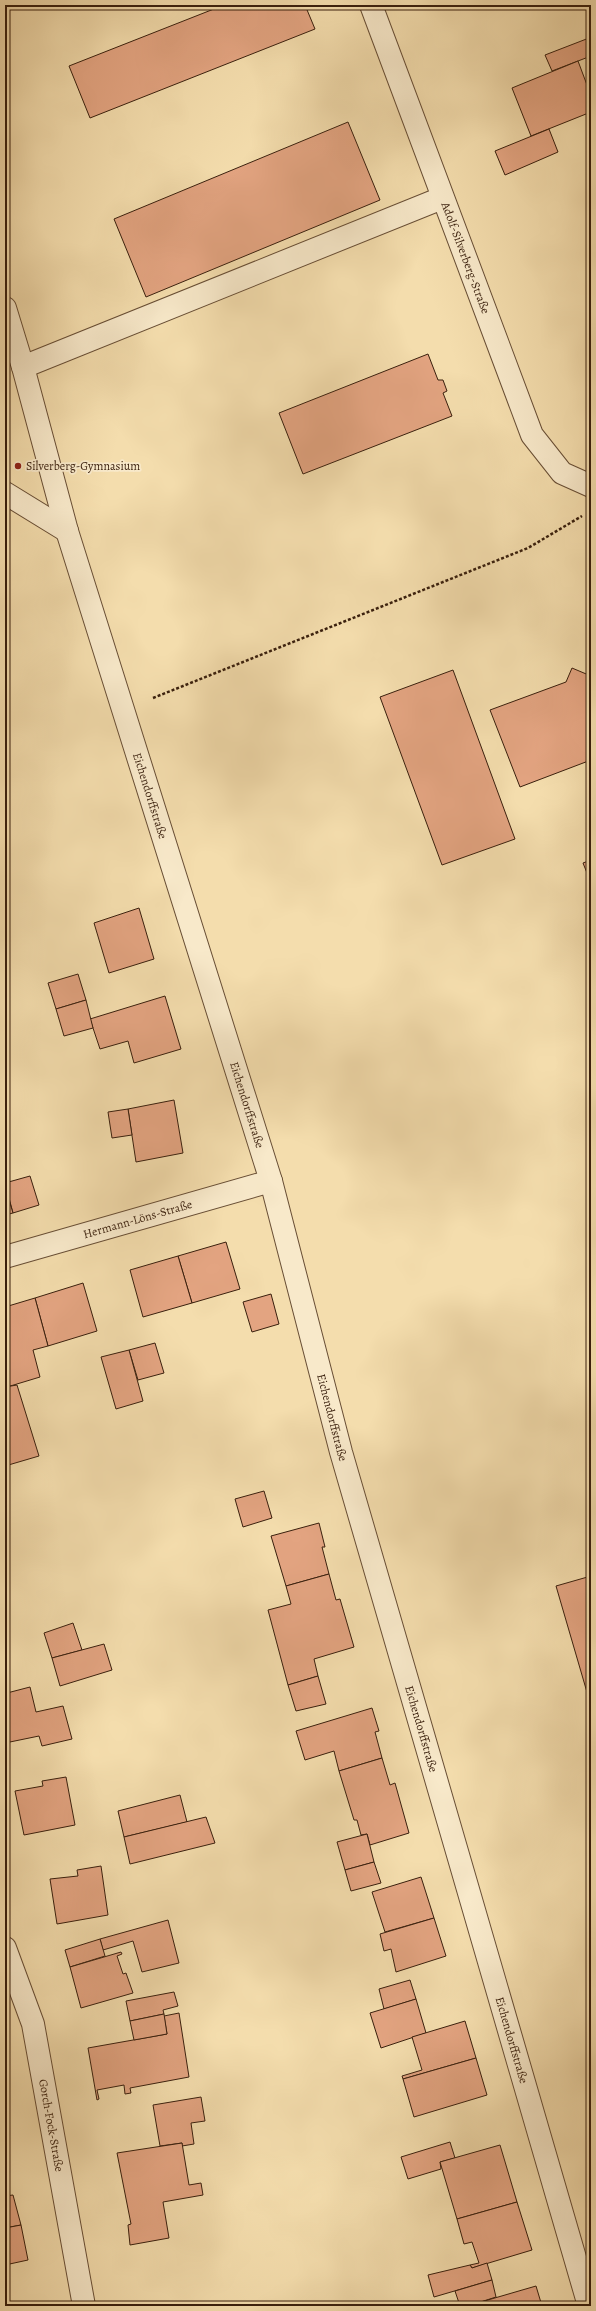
<svg xmlns="http://www.w3.org/2000/svg" width="596" height="2311" font-family="Alegreya,serif">
  <style>
    .building { fill: #e3a481; stroke: #391f0d }
    .lines { fill: none; stroke-linecap: round; stroke-linejoin: round }
    .minor-casing { stroke: #684e35; stroke-width: 24 }
    .path { stroke: #391f0d; stroke-width: 2.5; stroke-dasharray: 3 2; stroke-linecap: butt }
    .minor { stroke: #f8e9ca; stroke-width: 22 }
    .poi-dot { fill: #8f2418; stroke: #f8e9ca; stroke-width: 1.5 }
    .labels { text-anchor: middle; stroke-width: 3.5; stroke-linejoin: round; paint-order: stroke }
    .street-label { font-size: 12px; fill: #391f0d; stroke: #f8e9ca }
    .poi-label { font-size: 12px; fill: #391f0d; stroke: #f8e9ca; text-anchor: start }
  </style>
  <rect width="100%" height="100%" fill="#f4ddad"/>
  <filter id="stains"><feTurbulence type="fractalNoise" baseFrequency=".005" numOctaves="4"/><feColorMatrix values="0 0 0 0 .2 0 0 0 0 .09 0 0 0 0 .02 0 0 0 .5 -.17"/></filter>
  <radialGradient id="worn" r=".72"><stop offset=".6" stop-color="#630" stop-opacity="0"/><stop offset="1" stop-color="#630" stop-opacity=".3"/></radialGradient>
  <g class="building">
    <polygon points="224,5 305,5 315,29 90,118 69,66"/>
    <polygon points="589,38 591,56 552,71 545,55"/>
    <polygon points="578,61 587,85 591,86 591,112 531,136 512,88"/>
    <polygon points="348,122 380,200 146,297 114,219"/>
    <polygon points="549,129 558,152 505,175 495,151"/>
    <polygon points="428,354 438,380 443,380 447,391 443,393 452,416 303,474 279,413"/>
    <polygon points="572,668 591,676 591,760 520,787 490,710 566,682"/>
    <polygon points="453,670 515,839 442,865 380,697"/>
    <polygon points="591,860 591,883 583,863"/>
    <polygon points="139,908 154,959 109,973 94,923"/>
    <polygon points="78,974 86,1000 56,1009 48,983"/>
    <polygon points="165,996 181,1049 134,1063 128,1041 100,1049 90,1019"/>
    <polygon points="86,1000 93,1028 64,1036 56,1009"/>
    <polygon points="174,1100 183,1153 136,1162 128,1109"/>
    <polygon points="128,1109 132,1135 112,1138 108,1112"/>
    <polygon points="30,1176 39,1205 13,1213 5,1183"/>
    <polygon points="5,1187 13,1213 5,1215"/>
    <polygon points="226,1242 240,1289 192,1303 178,1256"/>
    <polygon points="178,1256 192,1303 143,1317 130,1270"/>
    <polygon points="83,1283 97,1331 48,1346 35,1298"/>
    <polygon points="271,1294 279,1324 252,1332 243,1302"/>
    <polygon points="35,1298 48,1346 33,1350 40,1377 7,1387 5,1379 5,1307"/>
    <polygon points="155,1343 164,1373 138,1380 129,1350"/>
    <polygon points="129,1350 143,1401 116,1409 101,1357"/>
    <polygon points="17,1385 39,1456 5,1466 5,1387"/>
    <polygon points="264,1491 272,1518 243,1527 235,1499"/>
    <polygon points="319,1523 325,1547 322,1547 329,1574 286,1586 271,1536"/>
    <polygon points="329,1574 336,1600 340,1599 354,1647 314,1659 318,1676 288,1685 268,1610 291,1604 286,1586"/>
    <polygon points="591,1576 591,1706 556,1586"/>
    <polygon points="73,1623 82,1650 52,1658 44,1633"/>
    <polygon points="104,1644 112,1670 60,1686 52,1658"/>
    <polygon points="318,1676 326,1704 296,1711 288,1685"/>
    <polygon points="30,1687 36,1712 63,1706 72,1739 42,1746 39,1736 5,1743 5,1698 8,1697 7,1693"/>
    <polygon points="372,1708 379,1731 375,1732 382,1758 339,1771 334,1751 305,1760 296,1731"/>
    <polygon points="382,1758 390,1785 395,1783 409,1833 370,1845 367,1834 361,1835 357,1820 354,1820 339,1771"/>
    <polygon points="66,1777 75,1825 24,1835 15,1791 43,1786 42,1781"/>
    <polygon points="180,1795 187,1822 124,1837 118,1811"/>
    <polygon points="206,1817 215,1843 130,1864 124,1837"/>
    <polygon points="367,1834 374,1862 345,1870 337,1842"/>
    <polygon points="374,1862 381,1883 351,1891 345,1870"/>
    <polygon points="101,1866 108,1915 57,1924 50,1879 78,1876 77,1870"/>
    <polygon points="421,1877 434,1918 385,1932 372,1892"/>
    <polygon points="434,1918 446,1956 396,1972 391,1949 384,1951 380,1934"/>
    <polygon points="168,1920 179,1963 142,1972 133,1941 103,1950 100,1939"/>
    <polygon points="100,1939 105,1956 70,1967 65,1950"/>
    <polygon points="121,1952 122,1954 117,1956 123,1974 126,1973 133,1993 81,2008 70,1967"/>
    <polygon points="410,1980 416,1999 384,2009 379,1989"/>
    <polygon points="174,1992 178,2006 163,2010 164,2014 130,2021 126,2001"/>
    <polygon points="416,1999 426,2033 381,2048 370,2013"/>
    <polygon points="179,2013 189,2077 130,2088 131,2093 125,2094 124,2085 97,2090 99,2099 97,2100 88,2048 167,2034 164,2016"/>
    <polygon points="164,2014 167,2034 134,2040 130,2021"/>
    <polygon points="465,2021 476,2058 403,2079 402,2076 422,2070 412,2037"/>
    <polygon points="476,2058 487,2095 414,2117 403,2079"/>
    <polygon points="201,2097 205,2121 191,2123 194,2144 182,2146 182,2143 160,2146 153,2105"/>
    <polygon points="450,2142 455,2158 440,2162 441,2169 408,2179 401,2157"/>
    <polygon points="182,2143 189,2185 201,2183 203,2195 163,2202 169,2238 130,2245 128,2225 131,2224 117,2153"/>
    <polygon points="500,2145 517,2202 457,2219 440,2162"/>
    <polygon points="13,2195 21,2225 5,2228 5,2196"/>
    <polygon points="517,2202 532,2250 472,2268 470,2265 479,2263 472,2242 464,2244 457,2219"/>
    <polygon points="21,2225 28,2260 5,2265 5,2228"/>
    <polygon points="487,2263 492,2280 434,2297 428,2275 470,2265 472,2268"/>
    <polygon points="492,2280 496,2297 468,2306 460,2306 455,2291"/>
    <polygon points="536,2286 542,2306 482,2306 481,2302"/>
    <polygon points="481,2302 482,2306 468,2306"/>
  </g>
  <g class="lines">
    <g class="minor-casing">
      <g id="minor">
        <path id="s1" d="M 371,5 L 532,435 L 562,473 L 591,486"/>
        <path id="s2" d="M 5,308 L 23,367 L 67,531 L 271,1181 L 341,1452 L 589,2306"/>
        <polyline points="23,367 442,198"/>
        <polyline points="5,493 67,531"/>
        <path id="s3" d="M 5,1257 L 271,1181"/>
        <path id="s4" d="M 5,1948 L 33,2024 L 84,2306"/>
      </g>
    </g>
    <polyline class="path" points="153,698 528,548 582,516"/>
    <use href="#minor" class="minor"/>
  </g>
  <circle class="poi-dot" cx="18" cy="466" r="4"/>
  <g class="labels">
    <g class="street-label">
      <text dy="4" stroke="none"><textPath href="#s1" startOffset="270">Adolf-Silverberg-Straße</textPath></text>
      <text dy="4" stroke="none"><textPath href="#s2" startOffset="509">Eichendorffstraße</textPath></text>
      <text dy="4" stroke="none"><textPath href="#s2" startOffset="833">Eichendorffstraße</textPath></text>
      <text dy="4" stroke="none"><textPath href="#s3" startOffset="138">Hermann-Löns-Straße</textPath></text>
      <text dy="4" stroke="none"><textPath href="#s2" startOffset="1157">Eichendorffstraße</textPath></text>
      <text dy="4" stroke="none"><textPath href="#s2" startOffset="1481">Eichendorffstraße</textPath></text>
      <text dy="4" stroke="none"><textPath href="#s2" startOffset="1805">Eichendorffstraße</textPath></text>
      <text dy="4" stroke="none"><textPath href="#s4" startOffset="184">Gorch-Fock-Straße</textPath></text>
    </g>
    <g class="poi-label">
      <text x="26" y="470">Silverberg-Gymnasium</text>
    </g>
  </g>
  <rect width="596" height="2311" fill="none" stroke="#f4ddad" stroke-width="20"/>
  <rect x="6" y="6" width="584" height="2299" fill="none" stroke="#391f0d" stroke-width="2"/>
  <rect x="10" y="10" width="576" height="2291" fill="none" stroke="#391f0d"/>
  <rect width="100%" height="100%" filter="url(#stains)"/>
  <rect width="100%" height="100%" fill="url(#worn)"/>
</svg>
